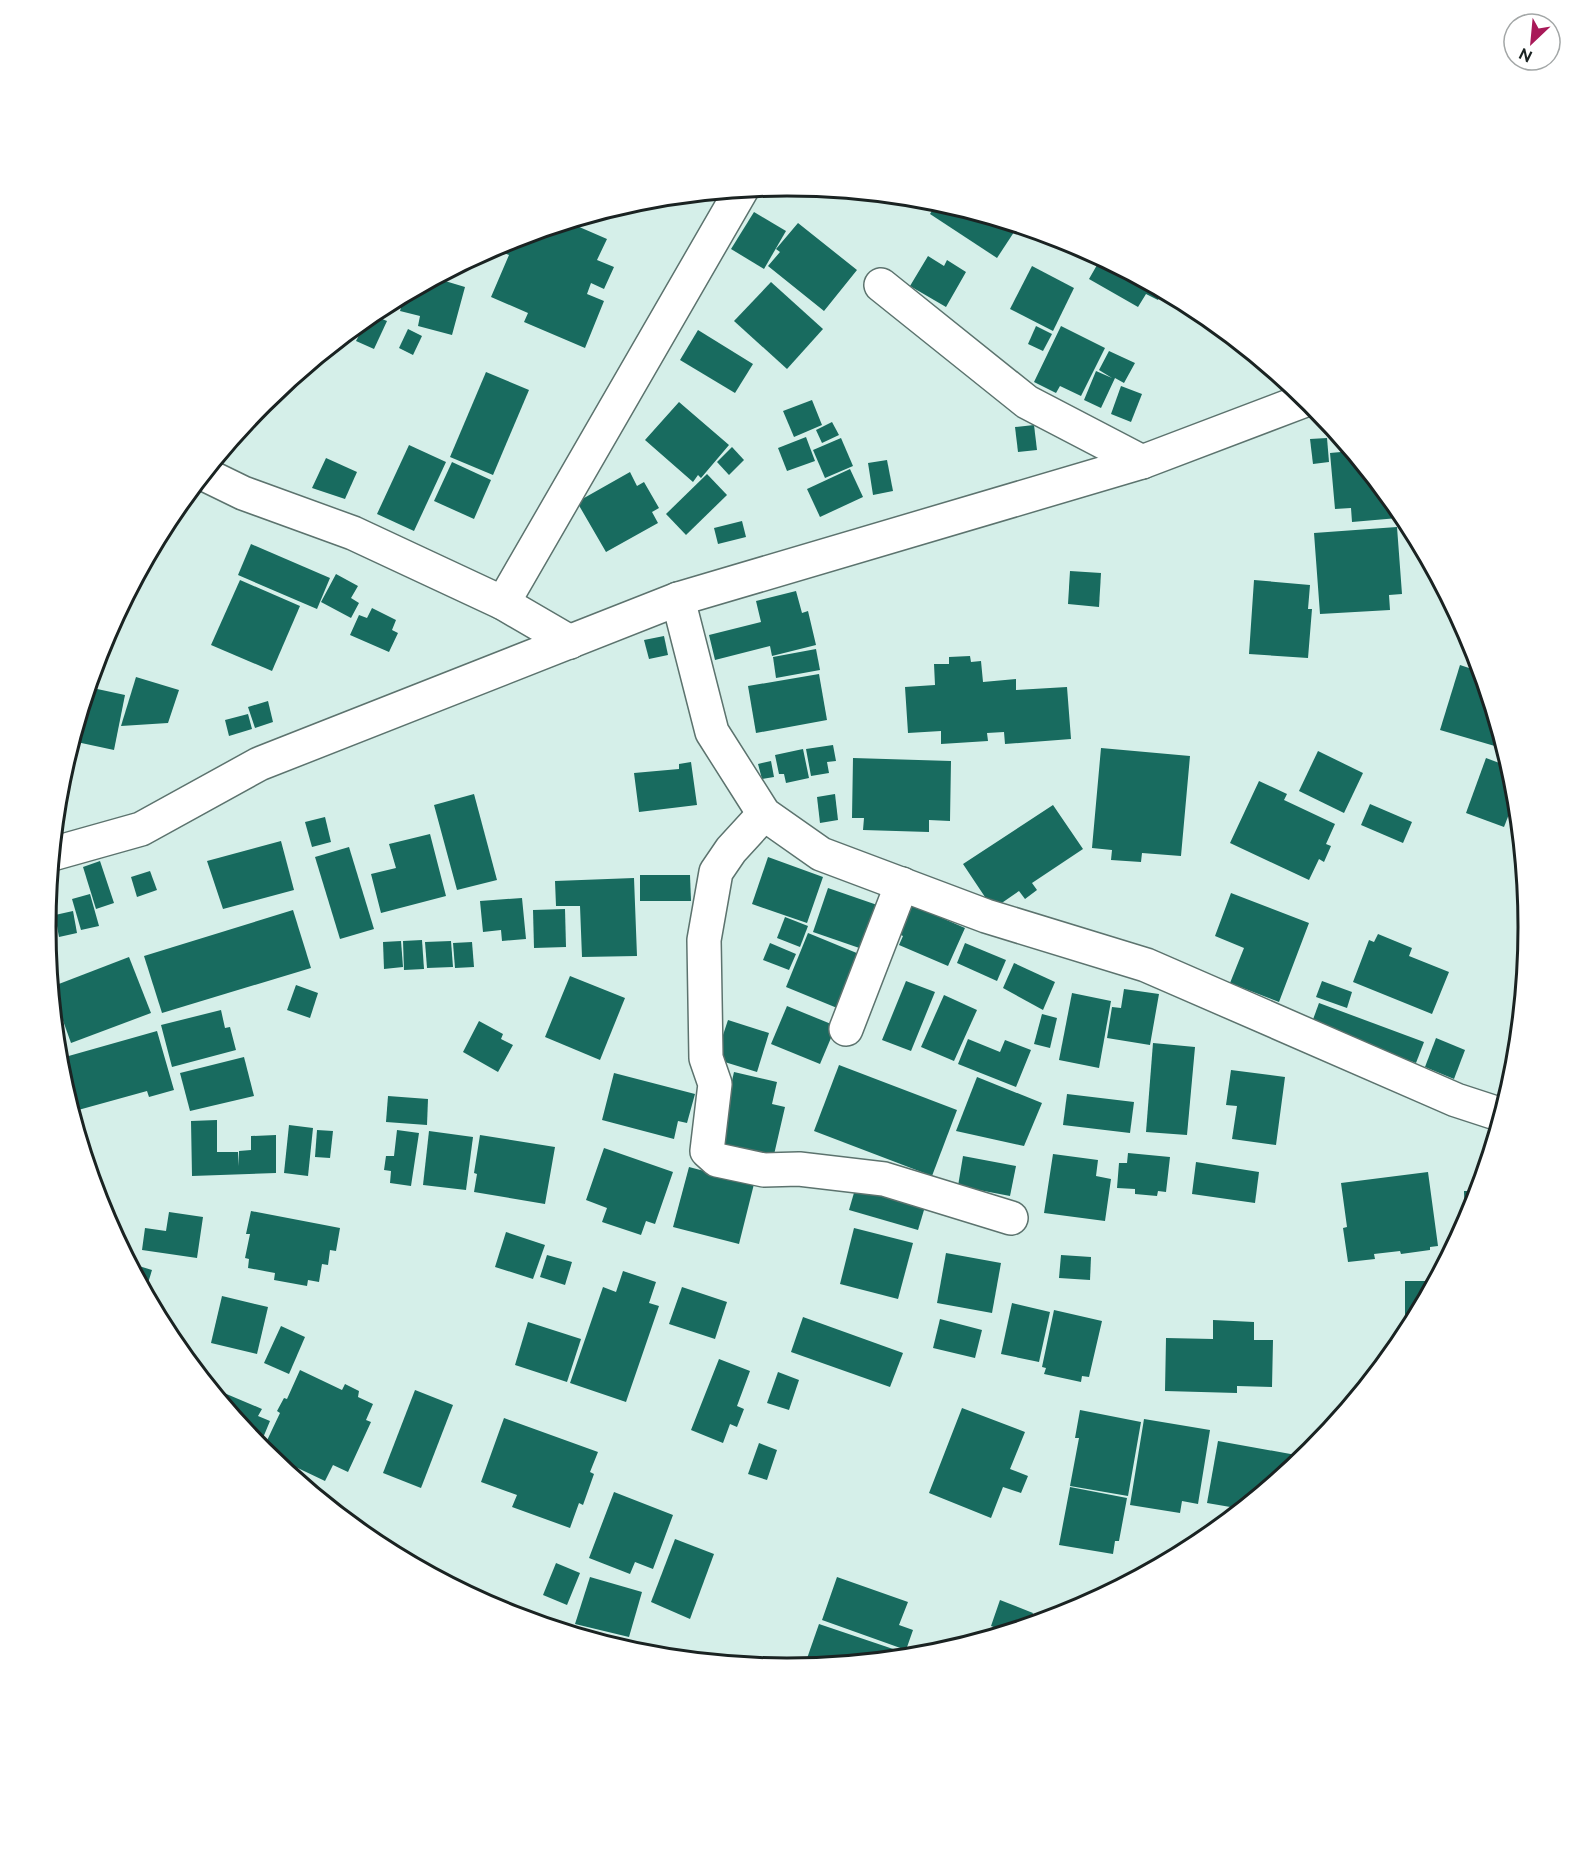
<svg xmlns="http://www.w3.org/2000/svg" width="1574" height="1854" font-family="Raleway,sans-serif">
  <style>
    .building { fill: #186b5f }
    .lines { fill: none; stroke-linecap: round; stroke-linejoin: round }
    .street-casing { stroke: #5c736e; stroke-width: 36 }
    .street { stroke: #fff; stroke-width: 33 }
    .rim { fill: none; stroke: #1a2322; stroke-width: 3 }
  </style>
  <rect width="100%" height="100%" fill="#d5efe9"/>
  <g class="building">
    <polygon points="938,201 1018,226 997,258 930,214"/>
    <polygon points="754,212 786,231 764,269 731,249"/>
    <polygon points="572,220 578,223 577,226 607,239 597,260 614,267 604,289 591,283 587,294 604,301 585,348 524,322 528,313 491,297 509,255 499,251 503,242"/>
    <polygon points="798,223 857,270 824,311 768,266 780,252 776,249"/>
    <polygon points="928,256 944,266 947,260 966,272 946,307 910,286"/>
    <polygon points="1101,258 1163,291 1158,300 1146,294 1138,307 1089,279"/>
    <polygon points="1032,266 1074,288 1053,331 1010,309"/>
    <polygon points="435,278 465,287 452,335 418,326 420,316 400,311 405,294"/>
    <polygon points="771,282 823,329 787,369 734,321"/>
    <polygon points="370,314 387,321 374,349 356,341"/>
    <polygon points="1036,326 1052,334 1043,351 1028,344"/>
    <polygon points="1061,326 1105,348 1081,396 1060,386 1056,393 1034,382"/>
    <polygon points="408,329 422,336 413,355 399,348"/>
    <polygon points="698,330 753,364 735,393 680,360"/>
    <polygon points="1109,351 1135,363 1124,383 1115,378 1101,408 1084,400 1096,371 1112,378 1099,370"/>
    <polygon points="486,372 529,390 493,475 450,457"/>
    <polygon points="1121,386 1142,394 1131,422 1111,414"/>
    <polygon points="812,400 822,425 794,437 783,411"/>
    <polygon points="679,402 729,445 701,478 698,475 693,482 645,440"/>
    <polygon points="832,422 839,435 822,443 816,430"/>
    <polygon points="1034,425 1037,450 1018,452 1015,427"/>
    <polygon points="806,437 815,461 787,471 778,448"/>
    <polygon points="841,438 853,466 825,478 813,450"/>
    <polygon points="1327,438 1329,462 1313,464 1310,439"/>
    <polygon points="409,445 446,462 414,531 377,514"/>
    <polygon points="732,447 744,460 729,475 717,462"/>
    <polygon points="1352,451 1396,506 1398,518 1352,522 1351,508 1335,509 1330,453"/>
    <polygon points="326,458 357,472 345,499 312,488"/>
    <polygon points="887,460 893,491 873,495 868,463"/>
    <polygon points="452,462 491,480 474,519 434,501"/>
    <polygon points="850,469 863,497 820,517 807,489"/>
    <polygon points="630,472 637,486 644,482 659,508 652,512 658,523 606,552 577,502"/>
    <polygon points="707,474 727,495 686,535 666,514"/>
    <polygon points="742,521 746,537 718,544 714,528"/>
    <polygon points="1397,527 1402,594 1389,595 1390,610 1320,614 1314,533"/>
    <polygon points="251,544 330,578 317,609 238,575"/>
    <polygon points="1070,571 1101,573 1099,607 1068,604"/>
    <polygon points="336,574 358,586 351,598 359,603 351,618 321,602"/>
    <polygon points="240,580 300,606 272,671 211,645"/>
    <polygon points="1254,580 1310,585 1308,609 1312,609 1308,658 1249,654"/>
    <polygon points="796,591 802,613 808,611 816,645 772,656 770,646 715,660 709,635 761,622 756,601"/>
    <polygon points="372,608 396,620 392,630 398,633 389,652 350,635 359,615 367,618"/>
    <polygon points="664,636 668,655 649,659 644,640"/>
    <polygon points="816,649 820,670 776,678 773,657"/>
    <polygon points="970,656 971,662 981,661 983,682 1016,679 1016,690 1067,687 1071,739 1005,744 1004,732 987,733 988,741 941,744 941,731 908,733 905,687 935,685 934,664 949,664 949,657"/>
    <polygon points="1460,665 1481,672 1505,749 1440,730"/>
    <polygon points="819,674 827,720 756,733 748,686"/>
    <polygon points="136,677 179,690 168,723 121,726"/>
    <polygon points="88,687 125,695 114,750 72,741"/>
    <polygon points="268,701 273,722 255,728 248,707"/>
    <polygon points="248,714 252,729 229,736 225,720"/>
    <polygon points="833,745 836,761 827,762 829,773 811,776 806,749"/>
    <polygon points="1101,748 1190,756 1181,856 1142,853 1141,862 1111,860 1112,850 1092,848"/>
    <polygon points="803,749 809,778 786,783 784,774 779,774 775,755"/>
    <polygon points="1318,751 1363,773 1344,813 1299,791"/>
    <polygon points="853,758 951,761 950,821 929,820 929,832 863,830 864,818 852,818"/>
    <polygon points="1486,758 1510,767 1515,783 1516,796 1504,827 1466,813"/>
    <polygon points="771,761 774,777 762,779 758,764"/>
    <polygon points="691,762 697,805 639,812 634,773 679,769 679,764"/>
    <polygon points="1259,781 1287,794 1284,800 1335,824 1326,844 1331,846 1324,862 1319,859 1309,880 1230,843"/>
    <polygon points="474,794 497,880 457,890 434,805"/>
    <polygon points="835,794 838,820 820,823 817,797"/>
    <polygon points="1370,804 1412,822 1403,843 1361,825"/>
    <polygon points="1053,805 1083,849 1032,883 1037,890 1025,899 1019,891 993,909 963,864"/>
    <polygon points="325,817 331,842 312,847 305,822"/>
    <polygon points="430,834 446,896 381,913 371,874 396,868 389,844"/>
    <polygon points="281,841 294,890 223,909 207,861"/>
    <polygon points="349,847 374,929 340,939 315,857"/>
    <polygon points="768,857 823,877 807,923 752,904"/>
    <polygon points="100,861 114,903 96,909 83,867"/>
    <polygon points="150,871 157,890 137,897 131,877"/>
    <polygon points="640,875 690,875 691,901 640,901"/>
    <polygon points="634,878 637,956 582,957 580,906 556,906 555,881"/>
    <polygon points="828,888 883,907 868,951 813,932"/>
    <polygon points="1231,893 1309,923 1279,1002 1230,983 1244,948 1215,936"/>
    <polygon points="90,894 99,926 81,930 72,899"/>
    <polygon points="522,898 526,939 502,941 501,930 483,932 480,901"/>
    <polygon points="903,901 965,928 948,966 899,945 903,936 890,930"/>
    <polygon points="565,909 566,947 534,948 533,910"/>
    <polygon points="293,910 311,968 162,1013 144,956"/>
    <polygon points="73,911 77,933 59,937 55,915"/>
    <polygon points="785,917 808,926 800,947 777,938"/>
    <polygon points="808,933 864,956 842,1010 786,987"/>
    <polygon points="1378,934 1412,948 1409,956 1449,972 1432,1014 1353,982 1369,940 1374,942"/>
    <polygon points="422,940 424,969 404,970 403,941"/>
    <polygon points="401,941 403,967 384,969 383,942"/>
    <polygon points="451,941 453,967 427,968 425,942"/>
    <polygon points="472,942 474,967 455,968 453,943"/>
    <polygon points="770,943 796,954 789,970 763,960"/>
    <polygon points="965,943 1006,960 997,981 957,963"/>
    <polygon points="129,957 151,1013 71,1043 51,987"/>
    <polygon points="1014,963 1055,982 1043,1010 1003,988"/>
    <polygon points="570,976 625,998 600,1060 545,1037"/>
    <polygon points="906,981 935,992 911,1051 882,1040"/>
    <polygon points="1322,981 1352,992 1347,1008 1316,997"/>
    <polygon points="296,985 318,993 310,1018 287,1010"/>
    <polygon points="1124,989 1159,994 1150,1045 1107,1038 1112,1007 1121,1008"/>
    <polygon points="1072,993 1111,1001 1099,1068 1059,1060"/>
    <polygon points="944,995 977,1010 954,1061 921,1047"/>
    <polygon points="1319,1003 1424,1042 1416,1063 1311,1025"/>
    <polygon points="787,1006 836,1026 820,1064 771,1044"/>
    <polygon points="221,1010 225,1028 230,1027 236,1050 172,1067 161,1025"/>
    <polygon points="1042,1014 1057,1018 1050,1048 1034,1044"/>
    <polygon points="728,1020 769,1033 757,1072 715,1059"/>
    <polygon points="479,1021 503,1034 501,1039 513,1045 498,1072 463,1052"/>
    <polygon points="157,1031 174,1090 149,1097 147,1091 71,1112 58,1059"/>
    <polygon points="1436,1038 1465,1050 1454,1079 1425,1067"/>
    <polygon points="968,1039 1000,1052 1005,1040 1031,1050 1016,1087 958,1064"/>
    <polygon points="1153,1043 1195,1047 1187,1135 1146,1132"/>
    <polygon points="244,1057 254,1096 190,1111 180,1073"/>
    <polygon points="839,1065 957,1110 932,1176 814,1131"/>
    <polygon points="1231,1070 1285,1077 1276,1145 1232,1139 1237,1106 1226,1105"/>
    <polygon points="734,1072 777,1082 772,1104 785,1107 773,1159 717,1147"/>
    <polygon points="614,1073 695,1094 687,1123 678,1121 674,1139 602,1120"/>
    <polygon points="977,1077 1042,1103 1024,1146 956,1131"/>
    <polygon points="1067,1094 1134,1102 1130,1133 1063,1125"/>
    <polygon points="388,1096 428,1099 427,1125 386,1122"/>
    <polygon points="217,1120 217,1152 238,1152 239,1166 239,1151 251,1150 251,1136 276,1135 276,1173 192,1176 191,1121"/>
    <polygon points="289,1125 313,1128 308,1176 284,1173"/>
    <polygon points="317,1130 333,1131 330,1158 315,1157"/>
    <polygon points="397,1130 419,1133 411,1186 390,1183 391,1171 384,1170 386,1156 394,1156"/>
    <polygon points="429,1131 473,1137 466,1190 423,1185"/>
    <polygon points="480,1135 555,1147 545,1204 474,1192 477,1174 474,1173"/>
    <polygon points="604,1148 673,1172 655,1224 646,1221 641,1235 602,1222 607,1208 586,1200"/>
    <polygon points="1128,1153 1170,1157 1166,1192 1158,1191 1157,1196 1135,1194 1135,1189 1117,1188 1119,1163 1127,1163"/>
    <polygon points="1053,1154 1098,1160 1096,1176 1111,1179 1105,1221 1044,1213"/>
    <polygon points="963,1156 1016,1166 1010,1196 958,1186"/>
    <polygon points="1196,1162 1259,1172 1255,1203 1192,1194"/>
    <polygon points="689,1167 754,1184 739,1244 673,1227"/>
    <polygon points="1428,1172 1438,1246 1430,1247 1430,1250 1401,1254 1400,1251 1374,1254 1375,1259 1348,1262 1343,1228 1347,1227 1341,1183"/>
    <polygon points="858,1179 927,1200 918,1230 849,1210"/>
    <polygon points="1464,1191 1479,1191 1465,1225"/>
    <polygon points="251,1211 340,1228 336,1251 330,1250 328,1265 322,1264 319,1282 308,1280 307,1286 274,1280 275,1273 248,1268 249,1259 245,1258 250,1234 246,1234"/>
    <polygon points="169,1212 203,1217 197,1258 142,1250 145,1228 166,1231"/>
    <polygon points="854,1228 913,1243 898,1299 840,1284"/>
    <polygon points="506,1232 545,1245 533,1279 495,1267"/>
    <polygon points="946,1253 1001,1263 992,1313 937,1303"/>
    <polygon points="547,1255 572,1262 565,1285 540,1277"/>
    <polygon points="1061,1255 1091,1257 1090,1280 1059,1278"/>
    <polygon points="129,1263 152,1270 145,1293"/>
    <polygon points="623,1271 656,1282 649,1303 659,1306 626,1402 570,1383 603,1287 616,1292"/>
    <polygon points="1405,1281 1435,1281 1411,1326 1405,1326"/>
    <polygon points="682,1287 727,1302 715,1339 669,1324"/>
    <polygon points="222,1296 268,1307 257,1354 211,1343"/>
    <polygon points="1012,1303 1050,1312 1039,1362 1001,1354"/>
    <polygon points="1054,1310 1102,1321 1089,1377 1082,1376 1081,1382 1044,1374 1046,1368 1042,1367"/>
    <polygon points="803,1317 903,1353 890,1387 791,1352"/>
    <polygon points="940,1319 982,1330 975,1358 933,1348"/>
    <polygon points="1213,1320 1254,1322 1254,1340 1273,1340 1272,1387 1237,1386 1237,1393 1165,1391 1166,1338 1213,1339"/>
    <polygon points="528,1322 581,1339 567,1382 515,1365"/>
    <polygon points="281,1326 305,1337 289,1374 264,1363"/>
    <polygon points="719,1359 750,1371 737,1406 744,1409 737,1427 730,1424 723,1443 691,1430"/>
    <polygon points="300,1370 342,1390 345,1384 359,1391 358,1397 373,1404 366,1420 371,1422 348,1472 333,1465 325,1481 262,1451 280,1413 277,1411 284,1398 287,1399"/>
    <polygon points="778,1372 799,1380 789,1410 767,1403"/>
    <polygon points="217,1390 262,1409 258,1416 270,1421 260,1445 255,1443 215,1395"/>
    <polygon points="415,1390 453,1405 421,1488 383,1473"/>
    <polygon points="962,1408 1025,1432 1010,1469 1028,1476 1021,1493 1003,1487 991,1518 929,1493"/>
    <polygon points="1080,1410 1141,1422 1128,1496 1070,1486 1079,1438 1075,1438"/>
    <polygon points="504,1418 598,1452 590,1472 594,1474 583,1505 579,1503 570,1528 512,1507 517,1495 481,1482"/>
    <polygon points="1144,1419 1210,1430 1198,1504 1182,1501 1180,1513 1130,1505"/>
    <polygon points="1218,1441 1296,1455 1294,1466 1242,1509 1207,1503"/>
    <polygon points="759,1443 777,1450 767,1480 748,1474"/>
    <polygon points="1070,1487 1127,1498 1119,1541 1115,1541 1113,1554 1059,1545"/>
    <polygon points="614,1492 673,1515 653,1569 635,1562 630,1574 589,1558"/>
    <polygon points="675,1539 714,1554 690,1619 651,1602"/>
    <polygon points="556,1563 580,1573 567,1605 543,1595"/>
    <polygon points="590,1577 642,1592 629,1637 575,1624"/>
    <polygon points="837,1577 908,1602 899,1625 913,1630 906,1650 822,1620"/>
    <polygon points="1000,1600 1033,1613 1028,1626 1007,1632 991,1626"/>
    <polygon points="819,1624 905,1653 903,1658 804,1667"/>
  </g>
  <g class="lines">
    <g class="street-casing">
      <g id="street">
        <polyline points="881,285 1027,402 1142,462"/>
        <polyline points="204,474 243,493 353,533 503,603 570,642"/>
        <polyline points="678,599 712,732 764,814 821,854 986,916 1146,965 1456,1100 1502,1115"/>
        <polyline points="503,603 742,189"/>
        <polyline points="764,814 731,850 716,872 704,940 706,1058 715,1084 707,1151 717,1160 764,1170 799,1169 884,1179 1011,1218"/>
        <polyline points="52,854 141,829 259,764 678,599 1142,462 1308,399"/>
        <polyline points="846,1029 902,884"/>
      </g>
    </g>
    <use href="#street" class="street"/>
  </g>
  <path d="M0 0H1574V1854H0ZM56 927a731 731 0 1 1 1462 0a731 731 0 1 1-1462 0Z" fill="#fff" fill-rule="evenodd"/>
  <path class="rim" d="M56 927a731 731 0 1 1 1462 0a731 731 0 1 1-1462 0Z"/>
  <g transform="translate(1532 42) rotate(206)"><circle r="28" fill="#ffffff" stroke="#a3a7a7" stroke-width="1.5"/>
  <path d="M0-4.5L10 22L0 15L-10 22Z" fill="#a81958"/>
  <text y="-9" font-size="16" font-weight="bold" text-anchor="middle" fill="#1a2322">N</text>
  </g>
</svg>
